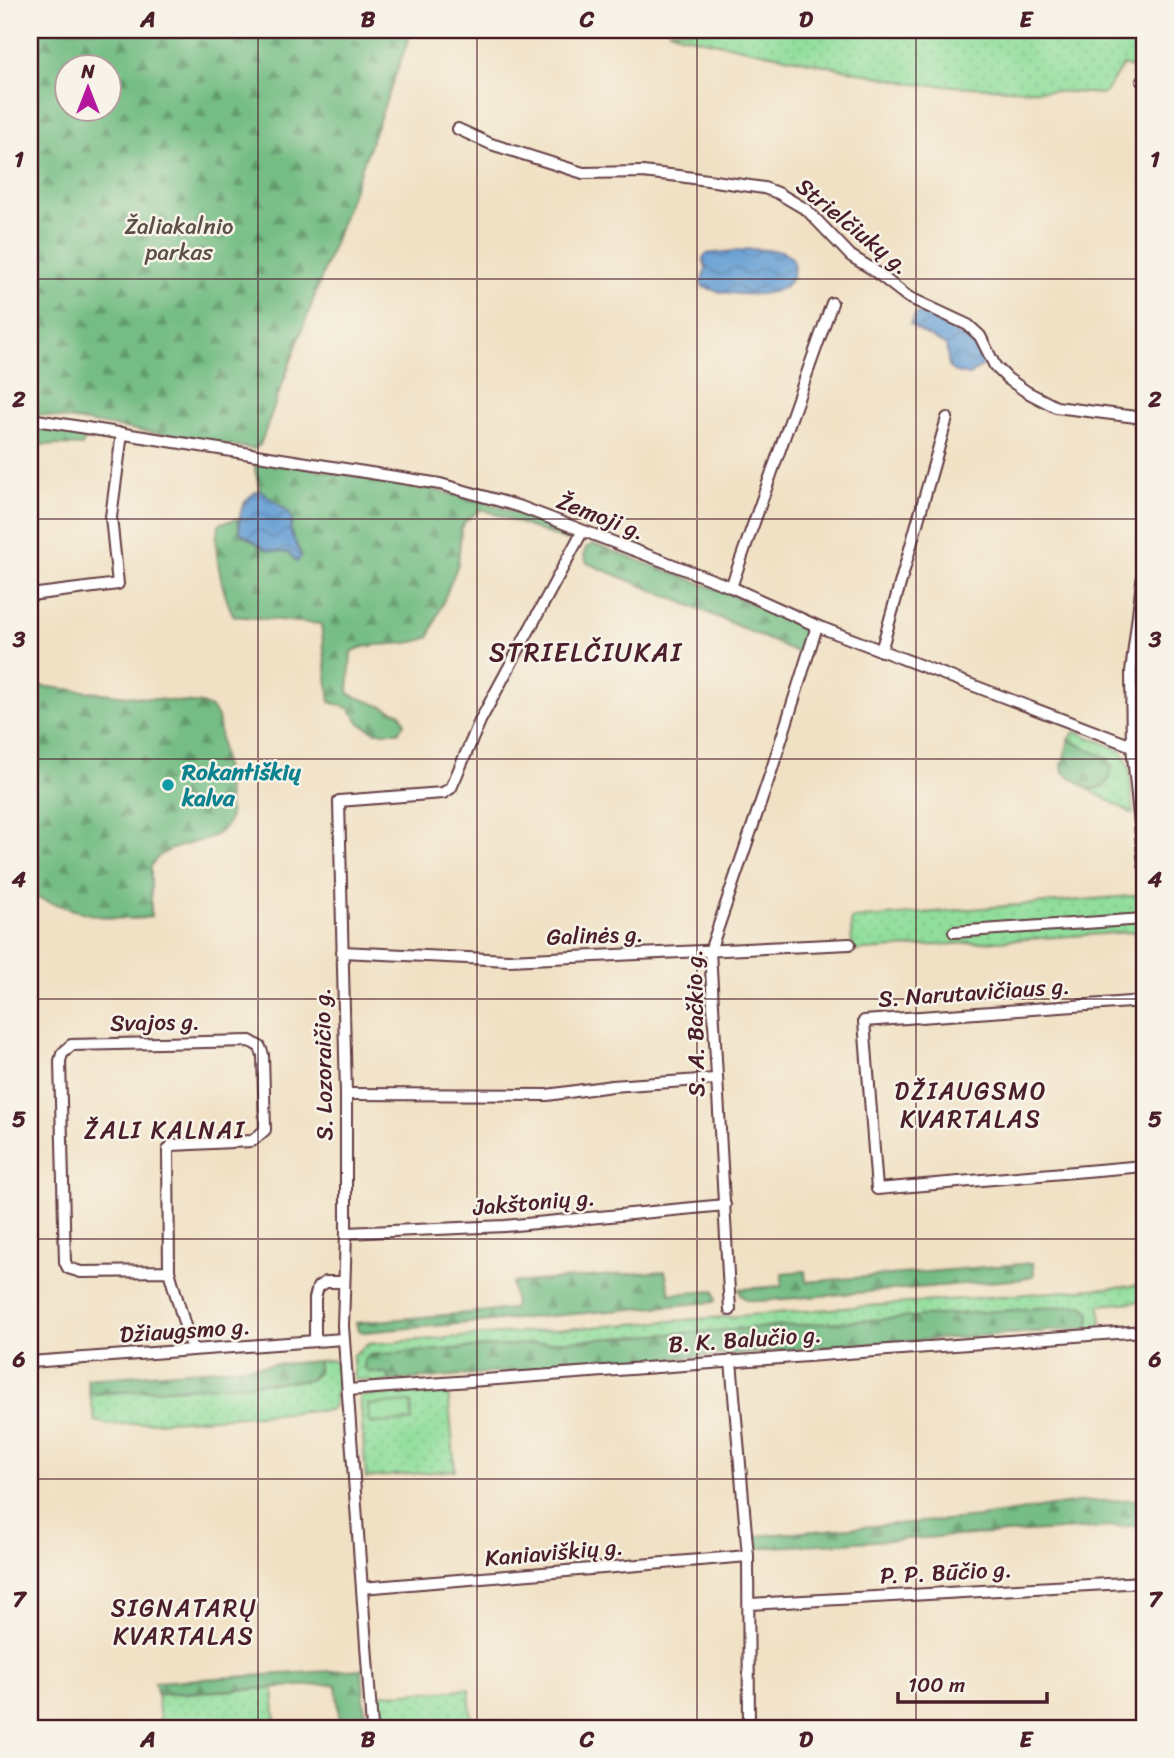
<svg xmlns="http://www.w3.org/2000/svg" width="1174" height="1758" font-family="Sriracha,sans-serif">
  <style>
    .grass { fill: url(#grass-dots); stroke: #6e7e64; stroke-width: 2 }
    .forest { fill: url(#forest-firs); stroke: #5f6e58; stroke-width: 2; fill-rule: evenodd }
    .pitch { fill: #91de9c; stroke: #6e7e64; stroke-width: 2 }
    .water { fill: url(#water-waves); stroke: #585e80; stroke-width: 2 }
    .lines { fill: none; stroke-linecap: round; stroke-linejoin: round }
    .minor-casing { stroke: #633c42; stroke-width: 14 }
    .minor { stroke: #fff; stroke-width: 10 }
    .grid { fill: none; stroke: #4a1f2b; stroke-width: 2; stroke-opacity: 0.55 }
    .culture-dot { fill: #0f9aa8; stroke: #f7f3e8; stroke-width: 2.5 }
    .labels { text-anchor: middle; stroke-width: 5; stroke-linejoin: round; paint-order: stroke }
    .park-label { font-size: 23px; fill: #5c4f47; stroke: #f7f3e8 }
    .street-label { font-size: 23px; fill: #4a1f2b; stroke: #f7f3e8 }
    .culture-label { font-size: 23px; font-weight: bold; fill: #0d838f; stroke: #f7f3e8; text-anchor: start }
    .neighbourhood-label { font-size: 24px; letter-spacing: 2px; fill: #4a1f2b; stroke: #f7f3e8 }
    .quarter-label { font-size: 26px; letter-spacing: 2px; fill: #4a1f2b; stroke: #f7f3e8 }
    .neatline { fill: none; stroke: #4a1f2b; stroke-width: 2.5 }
    .grid-label { font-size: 23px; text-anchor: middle; font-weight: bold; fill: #4a1f2b }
  </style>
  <defs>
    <pattern id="grass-dots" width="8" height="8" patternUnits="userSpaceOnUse" patternTransform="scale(1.75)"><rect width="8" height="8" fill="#91de9c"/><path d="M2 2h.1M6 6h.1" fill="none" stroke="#7fbe87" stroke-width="1.8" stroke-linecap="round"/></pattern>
    <pattern id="forest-firs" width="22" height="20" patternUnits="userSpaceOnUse" patternTransform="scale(1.75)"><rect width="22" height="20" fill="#74bd84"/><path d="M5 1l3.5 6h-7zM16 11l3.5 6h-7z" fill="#61996c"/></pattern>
    <pattern id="water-waves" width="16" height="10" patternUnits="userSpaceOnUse" patternTransform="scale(1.75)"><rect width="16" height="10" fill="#659ed4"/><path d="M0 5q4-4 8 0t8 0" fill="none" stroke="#5580ac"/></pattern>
  </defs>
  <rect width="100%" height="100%" fill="#f7f3e8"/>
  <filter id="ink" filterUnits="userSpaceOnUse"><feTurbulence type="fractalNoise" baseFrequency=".0143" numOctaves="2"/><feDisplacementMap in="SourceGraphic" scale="14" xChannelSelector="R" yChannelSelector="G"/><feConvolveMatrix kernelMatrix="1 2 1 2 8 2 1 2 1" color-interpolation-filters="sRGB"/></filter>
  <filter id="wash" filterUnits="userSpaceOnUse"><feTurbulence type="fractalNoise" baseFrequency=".00686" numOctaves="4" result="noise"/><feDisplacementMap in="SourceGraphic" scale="28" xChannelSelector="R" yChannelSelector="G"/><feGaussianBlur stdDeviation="1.57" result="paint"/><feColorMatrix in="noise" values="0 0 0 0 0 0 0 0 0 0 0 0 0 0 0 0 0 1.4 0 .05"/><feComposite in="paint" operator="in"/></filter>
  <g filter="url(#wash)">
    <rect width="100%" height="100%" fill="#f1e1c4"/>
    <g class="grass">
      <polygon points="668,30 1144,30 1144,72 1123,65 1104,94 915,84 680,35"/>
      <polygon points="1075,731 1122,751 1129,767 1133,814 1088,789 1098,789 1077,743 1069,740"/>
      <polygon points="1141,895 1144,931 852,951 851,919"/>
      <polygon points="1144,1285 1144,1301 1100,1305 1101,1328 1089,1328 1090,1314 1084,1305 657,1336 370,1372 386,1373 391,1381 372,1383 369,1380 354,1379 353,1355 368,1344"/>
      <polygon points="332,1360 340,1366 341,1385 336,1390 334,1405 330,1410 110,1425 95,1421 90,1394 309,1380 318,1373 318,1361"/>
      <polygon points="448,1390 455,1470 366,1478 360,1396"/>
      <polygon points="273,1688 276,1728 161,1728 157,1695"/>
      <polygon points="469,1689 472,1728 378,1728 376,1695"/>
    </g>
    <g class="forest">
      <path d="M 30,30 L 412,30 L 260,445 L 254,449 L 30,413 ZM 66,66 L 108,66 L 108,108 L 66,108 Z"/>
      <polygon points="30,425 88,434 82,446 30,444"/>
      <path d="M 256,459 L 440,491 L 494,505 L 565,531 L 568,537 L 567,541 L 482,509 L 465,521 L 461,530 L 458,564 L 429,637 C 405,649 367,639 351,653 L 348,691 L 351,695 L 400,713 L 405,723 L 398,732 L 376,732 L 361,724 L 349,708 L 330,702 L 321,624 L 234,616 C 224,600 209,539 221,523 L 238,519 L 240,532 C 255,545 269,550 289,553 L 290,529 L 285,508 C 275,505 269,495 260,490 L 255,470 Z"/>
      <polygon points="593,544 730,594 805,629 807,637 801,654 706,612 587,563 584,555 586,548"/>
      <path d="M 30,685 L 201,704 L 211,708 L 218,717 L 230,816 C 223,850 167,836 151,866 L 151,917 C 106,924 76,910 34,897 L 30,891 Z"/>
      <polygon points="1069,740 1107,758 1112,767 1109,780 1103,787 1088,789 1063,772 1062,765"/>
      <path d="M 1033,1263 L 1034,1275 L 1024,1279 L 760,1301 C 749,1300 742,1301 739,1289 L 782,1286 L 782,1273 L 805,1271 L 806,1282 Z"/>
      <polygon points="665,1271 670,1294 714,1291 716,1299 714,1302 364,1332 358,1330 356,1323 513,1309 515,1306 512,1283"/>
      <polygon points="1084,1305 1090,1314 1089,1328 596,1364 391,1381 386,1373 370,1372 364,1368 364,1360 369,1355"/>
      <polygon points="318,1361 318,1373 309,1380 90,1394 87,1379"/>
      <polygon points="1144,1499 1144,1525 757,1548 756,1536 980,1517 1078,1502"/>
      <polygon points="362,1669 366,1728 340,1728 336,1684 157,1694 155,1682"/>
    </g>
    <polygon class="pitch" points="411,1402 412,1421 369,1423 368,1405"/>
    <g class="water">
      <path d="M 752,249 L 782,251 L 792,258 C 806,306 729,296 703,287 L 701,282 L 706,269 L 703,258 L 706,254 Z"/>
      <path d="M 919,313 L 939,318 L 957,334 L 973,341 L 984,359 L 984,364 L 970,375 C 941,371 951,366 946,346 L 915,328 L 910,324 L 915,315 Z"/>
      <path d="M 260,490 L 290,513 L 292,522 L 290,530 L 301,556 L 297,562 L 289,553 L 267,550 L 240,532 C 238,513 242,498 260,490 Z"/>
    </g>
  </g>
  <g filter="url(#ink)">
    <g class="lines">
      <g class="minor-casing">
        <g id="minor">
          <polyline points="1142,81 1144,82"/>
          <polyline points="458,129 491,144 583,173 642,172 679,176 764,188 778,193 807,210 851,256 872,269 908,297 968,325 980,336 995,366 1008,379 1027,392 1056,407 1144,418"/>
          <polyline points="30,419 440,484 521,507 731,587 817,626 1132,746"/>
          <polyline points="1144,565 1131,672 1132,746 1144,865"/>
          <polyline points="731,587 832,303"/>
          <polyline points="30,595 118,584 111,517 122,433"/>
          <polyline points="881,651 947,418"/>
          <polyline points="954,932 1144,919"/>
          <polyline points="342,952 509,960 850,944"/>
          <polyline points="1144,1001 864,1021 877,1189 1144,1166"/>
          <polyline points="346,1094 547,1095 612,1086 715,1079"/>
          <polyline points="346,1233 505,1226 725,1205"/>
          <polyline points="169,1271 81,1272 68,1268 65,1262 60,1061 62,1054 71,1045 250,1041 260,1047 263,1055 265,1130 252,1141 172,1145 168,1150 169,1271 192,1350"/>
          <polyline points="730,1310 710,951 771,772 817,626"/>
          <polyline points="315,1341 315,1298 318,1287 326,1282 344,1282"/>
          <polyline points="731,1361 748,1556 749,1728"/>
          <polyline points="30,1362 343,1339"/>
          <polyline points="348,1390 1144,1331"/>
          <polyline points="362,1588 748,1556"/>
          <polyline points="750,1604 1144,1582"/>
          <polyline points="372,1728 343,1326 346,1233 346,1094 339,801 429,794 443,793 451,788 480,721 582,532"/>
        </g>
      </g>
      <use href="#minor" class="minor"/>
    </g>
  </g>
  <path class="grid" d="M 258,30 L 258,1728M 477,30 L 477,1728M 697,30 L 697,1728M 916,30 L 916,1728M 30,279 L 1144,279M 30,519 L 1144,519M 30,759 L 1144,759M 30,999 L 1144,999M 30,1239 L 1144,1239M 30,1479 L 1144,1479"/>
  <circle class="culture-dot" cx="168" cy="785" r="7"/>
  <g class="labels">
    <g class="park-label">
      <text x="179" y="234">Žaliakalnio<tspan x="179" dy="26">parkas</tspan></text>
    </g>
    <g class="street-label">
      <text transform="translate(853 226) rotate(39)" y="8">Strielčiukų g.</text>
      <text transform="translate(601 516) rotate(21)" y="8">Žemoji g.</text>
      <text transform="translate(595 935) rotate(-2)" y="8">Galinės g.</text>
      <text transform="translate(974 992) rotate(-4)" y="8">S. Narutavičiaus g.</text>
      <text transform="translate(155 1022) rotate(-1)" y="8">Svajos g.</text>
      <text transform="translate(695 1023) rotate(-91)" y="8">S. A. Bačkio g.</text>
      <text transform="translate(323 1064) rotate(-91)" y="8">S. Lozoraičio g.</text>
      <text transform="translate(534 1202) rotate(-5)" y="8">Jakštonių g.</text>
      <text transform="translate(185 1330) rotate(-4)" y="8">Džiaugsmo g.</text>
      <text transform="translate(745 1339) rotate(-4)" y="8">B. K. Balučio g.</text>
      <text transform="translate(554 1552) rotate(-5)" y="8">Kaniaviškių g.</text>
      <text transform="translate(946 1572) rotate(-3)" y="8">P. P. Būčio g.</text>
    </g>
    <g class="culture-label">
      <text x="182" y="780">Rokantiškių<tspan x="182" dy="26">kalva</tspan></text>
    </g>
    <g class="neighbourhood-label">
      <text x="971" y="1099">DŽIAUGSMO<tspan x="971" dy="28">KVARTALAS</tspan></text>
      <text x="165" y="1138">ŽALI KALNAI</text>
      <text x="184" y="1616">SIGNATARŲ<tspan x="184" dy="28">KVARTALAS</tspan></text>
    </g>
    <g class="quarter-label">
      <text x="586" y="661">STRIELČIUKAI</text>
    </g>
  </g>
  <rect width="1174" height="1758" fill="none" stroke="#f7f3e8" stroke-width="77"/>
  <g transform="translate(88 88)"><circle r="33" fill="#f7f3e8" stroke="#b29e9c" stroke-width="2"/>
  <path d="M0-5L12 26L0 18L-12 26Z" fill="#b5179e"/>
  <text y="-10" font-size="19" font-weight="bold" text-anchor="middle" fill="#4a1f2b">N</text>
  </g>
  <path d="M898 1692v10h149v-10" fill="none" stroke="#4a1f2b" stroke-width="3.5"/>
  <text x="908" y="1692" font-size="21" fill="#4a1f2b" stroke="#f7f3e8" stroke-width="5" paint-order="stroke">100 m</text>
  <rect x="38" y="38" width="1098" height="1682" class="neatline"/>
  <g class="grid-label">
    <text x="148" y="27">A</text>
    <text x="368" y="27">B</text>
    <text x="587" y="27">C</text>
    <text x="806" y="27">D</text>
    <text x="1026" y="27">E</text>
    <text x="19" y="167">1</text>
    <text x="1155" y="167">1</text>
    <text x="19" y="407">2</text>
    <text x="1155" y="407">2</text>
    <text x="19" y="647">3</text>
    <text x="1155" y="647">3</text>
    <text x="19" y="887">4</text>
    <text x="1155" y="887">4</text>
    <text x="19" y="1127">5</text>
    <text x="1155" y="1127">5</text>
    <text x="19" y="1367">6</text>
    <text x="1155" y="1367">6</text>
    <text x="19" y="1607">7</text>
    <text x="1155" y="1607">7</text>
    <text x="148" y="1747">A</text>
    <text x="368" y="1747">B</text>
    <text x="587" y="1747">C</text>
    <text x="806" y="1747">D</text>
    <text x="1026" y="1747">E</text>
  </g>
</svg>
